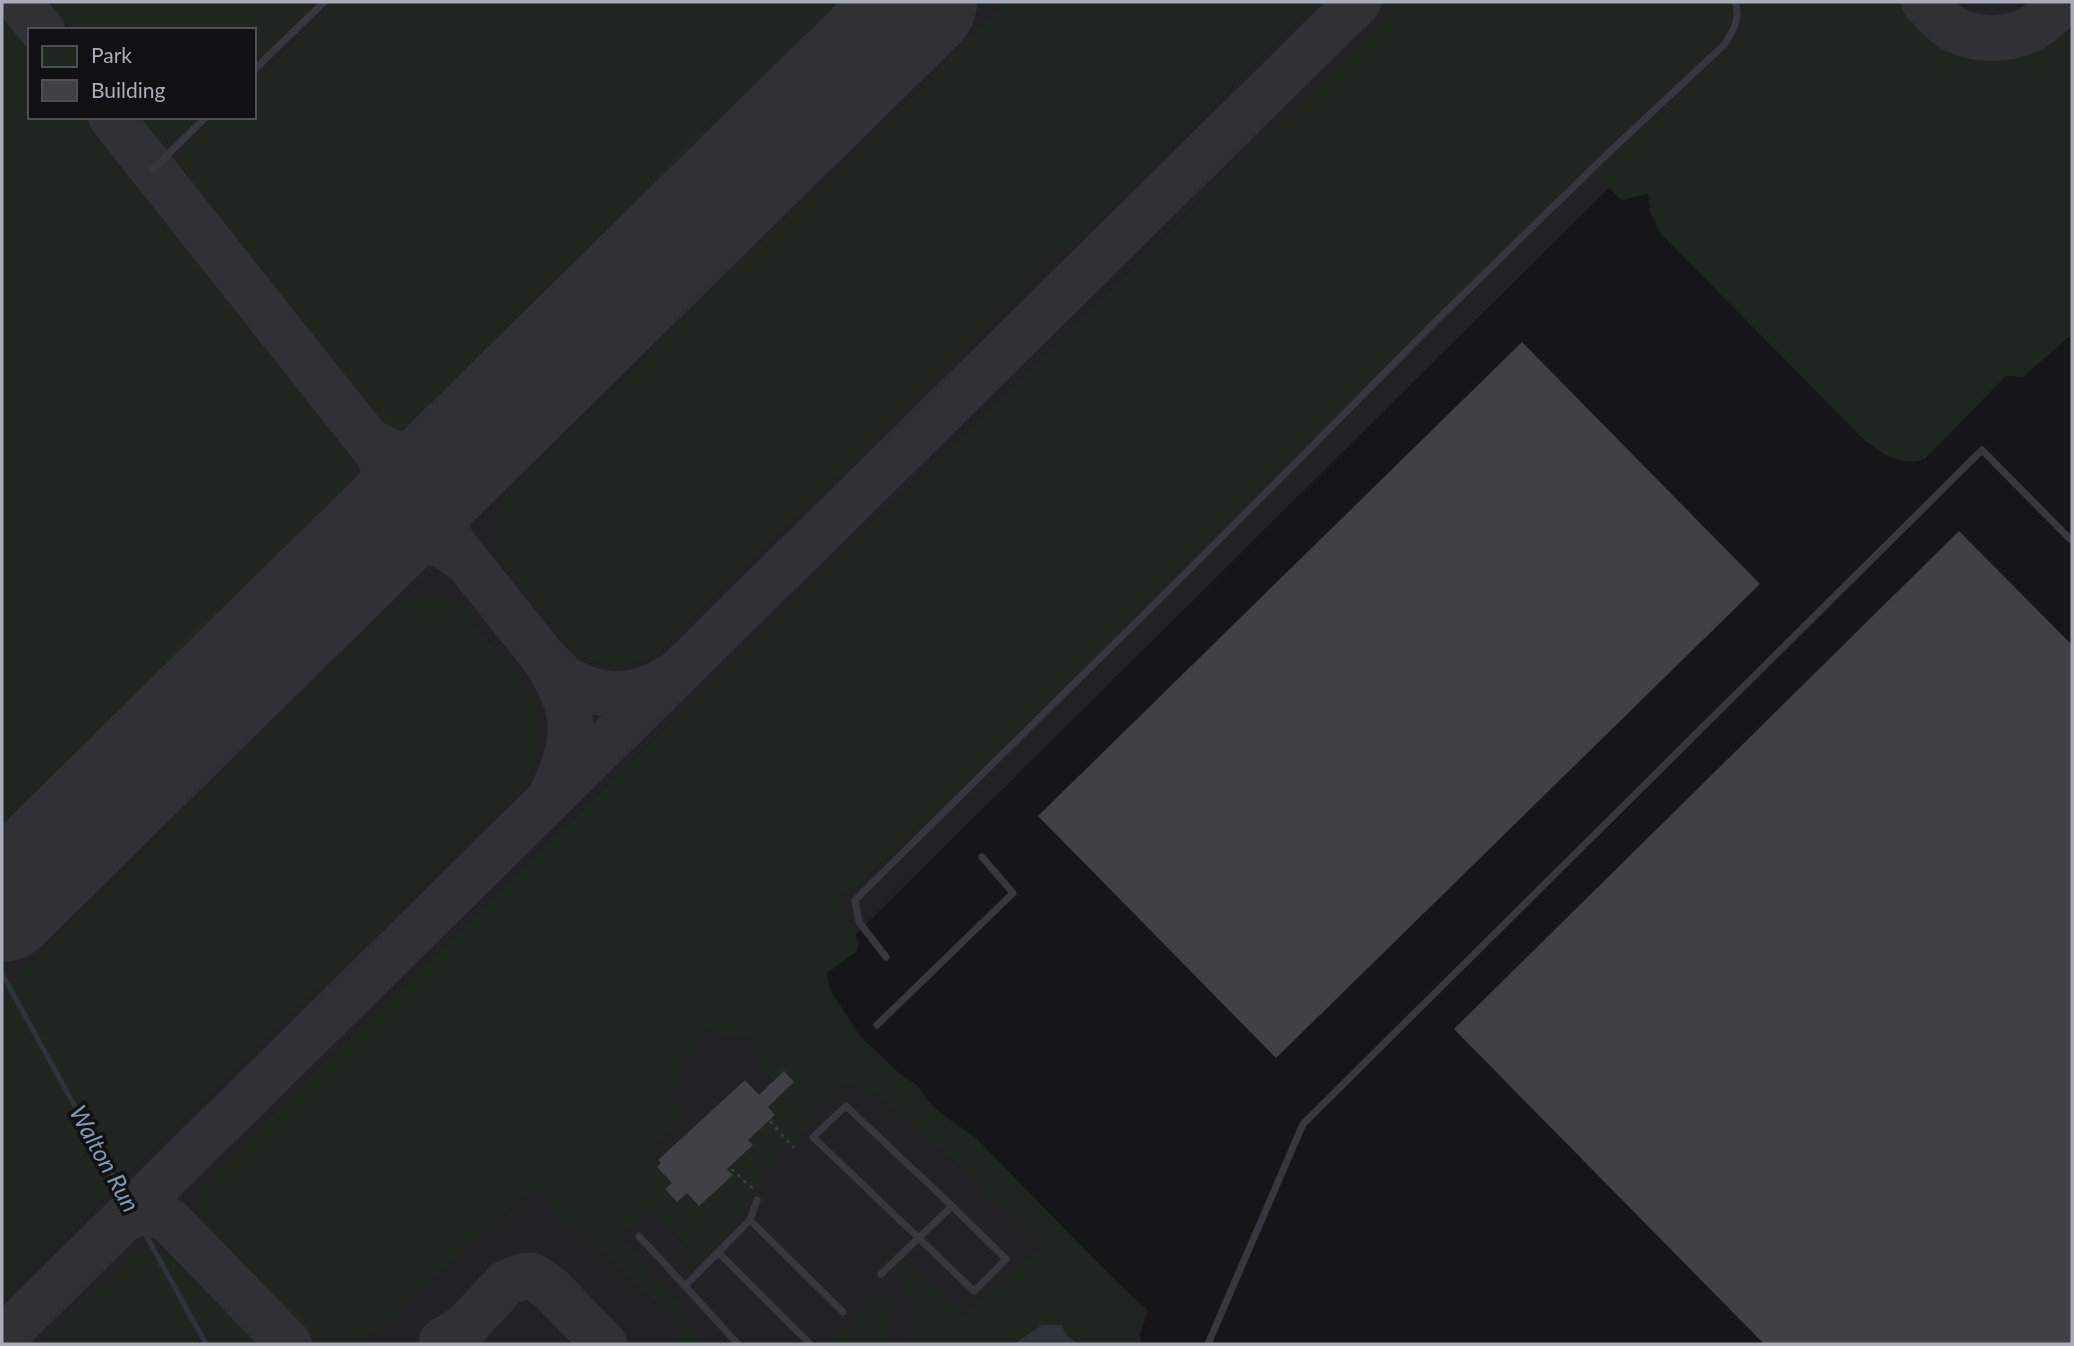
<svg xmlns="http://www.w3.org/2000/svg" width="2074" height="1346" font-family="Lato,sans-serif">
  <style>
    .built { fill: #222225; fill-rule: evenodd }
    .green { fill: #1e261f; fill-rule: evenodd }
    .water { fill: #2c353c }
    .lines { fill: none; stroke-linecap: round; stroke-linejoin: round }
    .stream { stroke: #2c353c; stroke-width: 5 }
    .taxiway { stroke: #303135; stroke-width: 46 }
    .runway { stroke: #303135; stroke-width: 114 }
    .building { fill: #404145 }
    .path { stroke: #3d3f44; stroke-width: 2.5; stroke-dasharray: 3.5 5; stroke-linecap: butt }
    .lane { stroke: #37383d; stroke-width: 7 }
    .labels { text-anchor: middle; stroke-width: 7; stroke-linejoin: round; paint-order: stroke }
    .water-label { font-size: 24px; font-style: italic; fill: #7f9bb3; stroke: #111113 }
  </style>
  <rect width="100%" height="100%" fill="#161618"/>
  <path class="built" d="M 2,2 L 2072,2 L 2072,319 L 1740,58 L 806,984 L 1148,1311 L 1140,1334 L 1141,1344 L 2,1344 ZM 30,30 L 254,30 L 254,117 L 30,117 Z"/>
  <g class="green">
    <polygon points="48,2 319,2 254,66 254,30 70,30"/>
    <path d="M 333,2 L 840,2 L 401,434 L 391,430 L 382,420 L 176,162 C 184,144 202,130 215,117 L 254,117 L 254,79 Z"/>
    <path d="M 1005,2 L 1318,2 L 658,654 C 644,660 628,668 612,667 C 599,666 582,658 573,649 C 564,641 556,629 549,620 C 532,599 499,567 495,540 C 492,522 498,509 506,494 Z"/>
    <path d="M 1403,2 L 1729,2 C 1735,22 1728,35 1711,45 L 1521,234 L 1359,390 L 913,836 L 856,887 L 849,889 L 839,898 L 859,943 L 857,951 L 827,973 L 830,990 L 873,1056 L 918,1086 L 932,1107 L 976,1138 L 1139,1305 L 1142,1310 L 1134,1332 L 1133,1344 L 905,1344 L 911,1335 L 915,1313 L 901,1278 L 884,1261 L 894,1251 L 962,1315 L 1044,1246 L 975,1179 L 876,1094 L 848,1085 L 840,1087 L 813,1110 L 820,1121 L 774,1155 L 754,1193 L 729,1233 L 691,1270 L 682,1260 L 691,1250 L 652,1208 L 621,1236 L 684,1307 L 689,1327 L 706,1344 L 672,1344 L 670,1342 L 683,1329 L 534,1187 L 360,1344 L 319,1344 L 269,1296 L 208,1232 L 197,1209 L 197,1198 L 214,1173 ZM 719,1028 L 724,1037 L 752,1039 C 755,1056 761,1068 773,1080 L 784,1072 L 794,1082 L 768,1107 L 775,1116 L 764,1126 L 758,1121 L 743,1135 L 753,1146 L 732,1164 L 722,1163 L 733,1175 L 699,1206 C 685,1193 670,1182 657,1167 L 661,1163 L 649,1151 L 686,1112 L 665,1091 L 678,1078 L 679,1067 L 690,1060 L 694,1045 L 703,1031 Z"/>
    <path d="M 1743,2 L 1895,2 C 1906,15 1918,30 1932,41 C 1959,63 2003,67 2034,52 C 2049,45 2061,32 2072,22 L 2072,340 L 2069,337 L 2023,377 L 2006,376 L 1925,459 C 1898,467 1886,455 1864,440 L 1661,234 L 1650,212 L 1648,194 L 1622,200 L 1593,173 L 1740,38 C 1746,24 1748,16 1743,2 Z"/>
    <path d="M 2,18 L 30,54 L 30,117 L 80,117 L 345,450 C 358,472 347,485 333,502 L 2,829 Z"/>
    <polygon points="140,117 201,117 179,136 161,143"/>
    <polygon points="418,595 437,596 458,605 526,685 538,710 540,725 537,757 525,783 2,1300 2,991 390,608 399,602"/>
    <path d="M 150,1249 C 165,1250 173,1256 185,1265 L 261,1344 L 41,1344 L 134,1254 Z"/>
    <polygon points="879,1291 890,1295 895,1307 886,1344 828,1344"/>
  </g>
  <polygon class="water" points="1042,1325 1061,1325 1067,1336 1078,1344 1014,1344"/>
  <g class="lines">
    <polyline class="stream" points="2,974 206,1344"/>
    <g class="taxiway">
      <polyline points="19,2 42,30"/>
      <path d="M 1924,2 C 1932,10 1939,19 1947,25 C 1974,43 2013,42 2039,24 C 2048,17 2056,9 2064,2"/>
      <path d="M 111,117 L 380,456 C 391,495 389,506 370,541"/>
      <path d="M 482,434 C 456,468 428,502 454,545 L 544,658 C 577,709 579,739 552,793"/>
      <path d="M 370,441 C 414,468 441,460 482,434"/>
      <path d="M 347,567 C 356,560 365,552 374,547 C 404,531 441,538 464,560"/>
      <path d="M 546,660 C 554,668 561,677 571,682 C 602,699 641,698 670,677"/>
      <path d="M 124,1219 C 142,1210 154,1211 171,1222 L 289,1344"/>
      <polyline points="2,1339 1358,2"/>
      <polyline points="442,1341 466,1326 506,1283 523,1276 533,1276 551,1289 604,1344"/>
    </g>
    <polyline class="runway" points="2,905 920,2"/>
  </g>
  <g class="building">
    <polygon points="1522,342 1760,584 1276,1058 1038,816"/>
    <polygon points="1959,531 2072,645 2072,1344 1764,1344 1454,1029"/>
    <polygon points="784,1071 794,1082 768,1107 775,1115 748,1140 753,1145 727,1169 733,1175 699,1206 687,1193 677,1202 665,1189 672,1183 657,1167 661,1163 658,1160 745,1080 759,1095"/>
  </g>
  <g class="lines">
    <g class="path">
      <polyline points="770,1121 794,1148"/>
      <path d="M 731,1169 C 741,1175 744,1184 755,1189"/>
    </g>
    <g class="lane">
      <polyline points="254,70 324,2"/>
      <polyline points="153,169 206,117"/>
      <path d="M 886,957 L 859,922 L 855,900 L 1205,554 L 1437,320 L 1603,158 L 1725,44 C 1733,31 1741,18 1735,2"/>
      <polyline points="877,1025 1013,893 982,857"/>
      <polyline points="750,1220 843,1312"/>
      <polyline points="639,1236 738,1344"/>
      <polyline points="718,1252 810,1344"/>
      <polyline points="881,1274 952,1206 846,1106 813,1137 974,1291 1006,1259 952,1206"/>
      <polyline points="685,1286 750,1220 757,1200"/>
      <polyline points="1208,1344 1303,1124 1982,450 2072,541"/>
    </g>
  </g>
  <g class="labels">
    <g class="water-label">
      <text transform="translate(104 1159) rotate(61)" y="8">Walton Run</text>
    </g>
  </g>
  <rect width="2074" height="1346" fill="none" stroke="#a8adb8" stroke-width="7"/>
  <rect x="28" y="28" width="228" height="91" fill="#111113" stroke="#4d4f55" stroke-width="2"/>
  <rect x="42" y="46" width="35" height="21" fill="#1e261f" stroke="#4d4f55" stroke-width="2"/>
  <text x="91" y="63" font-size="21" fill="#a8adb8">Park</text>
  <rect x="42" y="80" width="35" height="21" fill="#404145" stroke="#4d4f55" stroke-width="2"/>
  <text x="91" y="98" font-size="21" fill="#a8adb8">Building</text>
</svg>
